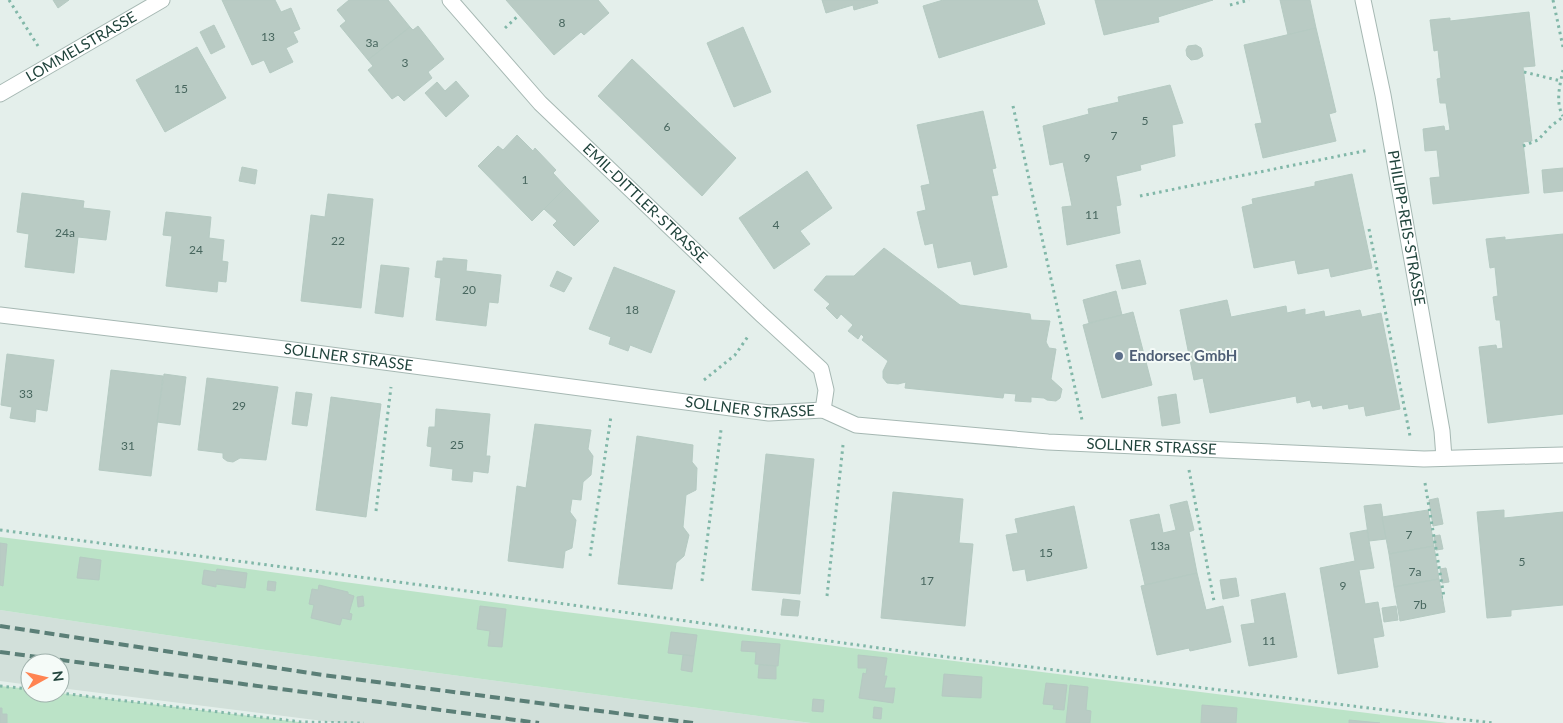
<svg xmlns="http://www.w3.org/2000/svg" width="1563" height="723" font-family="Lato,sans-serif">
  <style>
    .built { fill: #d2e0da }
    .green { fill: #bbe3c7 }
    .building { fill: #b9cbc4; stroke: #b5cac2 }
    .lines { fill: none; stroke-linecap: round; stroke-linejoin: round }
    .minor-casing { stroke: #a6b8b3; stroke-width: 17 }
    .path { stroke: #81b7a8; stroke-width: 3; stroke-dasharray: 2.5 4; stroke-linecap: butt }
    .minor { stroke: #fff; stroke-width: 15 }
    .rail { stroke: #5b7f77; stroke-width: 4; stroke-dasharray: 10 5; stroke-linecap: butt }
    .service-dot { fill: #5c6f8a; stroke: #f5fbf8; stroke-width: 2 }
    .labels { text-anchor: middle; stroke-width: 4; stroke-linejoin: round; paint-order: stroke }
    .number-label { font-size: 12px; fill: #47665e }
    .street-label { font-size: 15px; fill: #21443c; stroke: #f5fbf8 }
    .service-label { font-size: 15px; font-weight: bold; fill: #4e5e75; stroke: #f5fbf8; text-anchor: start }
  </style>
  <rect width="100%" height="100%" fill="#e4efeb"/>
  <polygon class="built" points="0,610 266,650 811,723 339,723 60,688 60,663 30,663 30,685 0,681"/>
  <g class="green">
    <polygon points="0,537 175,559 550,610 1447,723 811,723 266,650 0,610"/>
    <polygon points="0,686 30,689 30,693 60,693 307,723 0,723"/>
  </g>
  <g class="building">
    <polygon points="53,0 69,0 58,8"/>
    <polygon points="222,0 275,0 281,12 291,8 300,29 293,32 298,42 286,48 293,62 270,73 264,60 252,65"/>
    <polygon points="349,0 388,0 410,27 368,60 340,26 346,21 337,10"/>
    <polygon points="506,0 598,0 609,13 584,35 581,32 554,55"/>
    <polygon points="822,0 877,0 878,3 854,10 853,5 826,13"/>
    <polygon points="943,0 1037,0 1045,24 939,58 923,6"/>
    <polygon points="1095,0 1213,0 1158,17 1159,22 1104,35"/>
    <polygon points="1280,0 1310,0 1316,28 1288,35"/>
    <polygon points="1529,12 1535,66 1523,67 1532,141 1523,142 1529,193 1433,204 1430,178 1440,177 1437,150 1425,151 1423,129 1444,126 1445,131 1450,130 1446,103 1440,103 1437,79 1441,78 1438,50 1434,51 1430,20 1450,18 1450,21"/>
    <polygon points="214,25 225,47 211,54 200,32"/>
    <polygon points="418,26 444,59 428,72 432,78 404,101 398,95 392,99 368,70 373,66 368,60 410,27 413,30"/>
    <polygon points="743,27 771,92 734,107 707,43"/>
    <polygon points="1316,28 1336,112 1329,114 1336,141 1263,158 1255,124 1262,123 1244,45"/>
    <polygon points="1196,45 1201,48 1203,56 1198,59 1191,60 1187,56 1186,50 1188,46"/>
    <polygon points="197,47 226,98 165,132 136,80"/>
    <polygon points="632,59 736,158 702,196 598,96"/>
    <polygon points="456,81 469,96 446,117 425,93 437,82 445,91"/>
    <polygon points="1170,85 1183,123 1172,125 1175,156 1140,165 1141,170 1116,176 1121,205 1116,206 1120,233 1067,245 1062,207 1072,206 1063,162 1050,165 1043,126 1089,114 1088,109 1119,102 1118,97"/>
    <polygon points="983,111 996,168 992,169 998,195 991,196 1007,267 974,275 971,261 938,268 933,243 925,245 917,212 926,210 921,186 930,184 917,125"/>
    <polygon points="517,135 533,151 535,148 556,170 553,173 566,187 532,221 478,166 498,146 503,150"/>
    <polygon points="242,167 257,170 255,184 239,181"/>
    <polygon points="1563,168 1563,191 1544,193 1542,170"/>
    <polygon points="807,171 832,208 800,231 810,244 774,269 739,218"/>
    <polygon points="1352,174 1372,268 1331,277 1329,268 1298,274 1295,260 1254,268 1242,207 1253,204 1252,199 1315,186 1315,182"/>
    <polygon points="566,187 599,221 574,246 553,225 557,221 544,209"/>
    <polygon points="22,193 84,201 83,208 110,211 106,240 78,237 74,273 25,267 29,234 17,232"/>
    <polygon points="328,194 373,199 361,308 301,301 311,215 325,217"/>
    <polygon points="166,212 211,217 209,238 224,240 222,261 228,262 226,282 218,281 217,292 166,286 172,236 163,235"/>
    <polygon points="1563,234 1563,414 1488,423 1479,347 1496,345 1497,349 1503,348 1500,320 1496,320 1493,297 1498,296 1495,267 1490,268 1486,239 1505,237 1505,240"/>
    <polygon points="884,248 960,305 1030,314 1031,320 1050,321 1046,342 1049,348 1056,349 1051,379 1062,389 1060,398 1056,401 1047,400 1044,398 1031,397 1031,402 1015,401 1016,394 1004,393 1003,398 905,388 906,382 898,384 887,383 883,378 883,371 888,361 862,340 864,337 861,334 858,339 848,331 853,325 841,314 837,319 826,308 830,304 814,290 826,276 854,276"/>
    <polygon points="443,258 467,260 466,271 501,275 498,303 489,302 486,326 436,320 441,278 435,277 437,261 443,261"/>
    <polygon points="1140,260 1146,284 1122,289 1116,265"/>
    <polygon points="381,265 409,268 403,317 375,313"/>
    <polygon points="614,267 675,291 651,353 630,345 628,351 609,344 611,337 589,329"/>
    <polygon points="557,271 572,278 564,292 550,286"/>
    <polygon points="1116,291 1122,315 1089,323 1083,300"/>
    <polygon points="1227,300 1231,317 1286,306 1287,313 1305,309 1305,315 1324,311 1325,317 1360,310 1362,317 1381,313 1400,409 1366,416 1364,406 1349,409 1348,404 1323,409 1322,405 1312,407 1310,400 1297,403 1296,396 1210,413 1203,378 1194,380 1180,310"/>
    <polygon points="1133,312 1152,385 1102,398 1083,325"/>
    <polygon points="7,354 54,360 47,411 36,409 35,422 10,418 12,407 1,405"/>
    <polygon points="111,370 163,376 151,476 99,470"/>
    <polygon points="164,374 186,377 180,425 157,422"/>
    <polygon points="207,378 278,387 266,460 240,458 233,462 227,461 223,458 223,453 198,450"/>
    <polygon points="296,392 312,394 307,426 292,424"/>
    <polygon points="1176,394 1180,423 1162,426 1158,397"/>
    <polygon points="331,397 381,404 366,517 316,510"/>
    <polygon points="436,409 490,414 486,456 490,456 488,473 473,471 472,482 452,480 453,469 430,466 432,447 427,446 429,427 435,427"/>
    <polygon points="535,424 591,430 588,449 593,456 591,475 583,482 581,500 572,499 570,512 576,520 572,548 565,551 563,568 508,561 517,486 526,488"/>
    <polygon points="637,436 693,445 692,462 697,468 696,490 686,495 683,527 689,535 684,556 676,563 672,589 618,584"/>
    <polygon points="766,454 814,459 800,594 752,590"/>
    <polygon points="893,492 963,499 959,543 973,544 965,626 881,618"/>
    <polygon points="1438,498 1443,524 1433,526 1429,500"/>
    <polygon points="1187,501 1194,530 1189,532 1197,573 1145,585 1130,520 1159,514 1163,533 1176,530 1170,505"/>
    <polygon points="1381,504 1386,539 1369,541 1364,506"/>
    <polygon points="1074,506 1087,568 1027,581 1025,569 1013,571 1006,535 1018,533 1015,519"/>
    <polygon points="1428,510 1434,546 1389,554 1382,517"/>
    <polygon points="1504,510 1504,518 1563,512 1563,605 1511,610 1511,616 1487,618 1477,512"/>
    <polygon points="1367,530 1374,568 1359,570 1365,604 1378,602 1384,636 1373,638 1378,667 1338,674 1320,568 1355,561 1350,533"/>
    <polygon points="1440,535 1443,549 1436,550 1434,536"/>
    <polygon points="0,543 7,544 3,586 0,585"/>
    <polygon points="1434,546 1439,579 1394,587 1389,554"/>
    <polygon points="80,557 101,560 99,580 77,578"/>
    <polygon points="1446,568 1449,582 1442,583 1440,569"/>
    <polygon points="217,569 247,573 245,588 216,584 216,587 202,584 204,570 216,572"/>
    <polygon points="1197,573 1206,610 1223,606 1231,642 1190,651 1189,648 1157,655 1141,586"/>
    <polygon points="1236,578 1239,596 1223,599 1220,580"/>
    <polygon points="1439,579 1445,612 1400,621 1394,587"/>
    <polygon points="268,581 276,582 275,591 267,590"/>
    <polygon points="319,585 348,592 348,594 354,596 349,613 352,614 351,620 342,618 340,625 311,618 314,605 309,604 312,589 318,590"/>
    <polygon points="1285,593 1297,657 1249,666 1241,625 1255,623 1251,600"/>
    <polygon points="363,596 364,606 358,607 357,597"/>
    <polygon points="783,599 800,601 798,616 781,615"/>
    <polygon points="480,606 506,609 502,647 488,646 490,631 477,629"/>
    <polygon points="1396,606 1398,620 1384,622 1382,608"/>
    <polygon points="671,632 697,635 694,656 668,653"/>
    <polygon points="742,641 780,644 778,666 755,664 756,652 741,651"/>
    <polygon points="683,655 694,656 692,672 681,670"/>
    <polygon points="858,655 887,658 884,676 887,676 884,688 895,688 893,703 859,698 863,673 866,674 867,668 858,668"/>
    <polygon points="759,665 776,666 776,679 758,678"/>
    <polygon points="944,674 982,677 981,698 942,696"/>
    <polygon points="1046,683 1067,685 1064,710 1053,709 1054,705 1043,704"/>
    <polygon points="1070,685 1088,687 1086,710 1091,711 1090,723 1066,723"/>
    <polygon points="813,699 824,700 823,712 812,711"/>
    <polygon points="1202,705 1237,708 1236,723 1201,723"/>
    <polygon points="874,707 882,708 881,719 873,718"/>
    <polygon points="0,708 2,708 2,714 7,714 7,723 0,723"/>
    <polygon points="1349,720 1380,723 1349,723"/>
  </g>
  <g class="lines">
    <g class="minor-casing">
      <g id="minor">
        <path id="s1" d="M 450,0 L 540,103 L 762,315 L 821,369 L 826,390 L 823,410"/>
        <path id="s2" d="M 1363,0 L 1383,95 L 1442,431 L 1444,458"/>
        <path id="s3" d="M 0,94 L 162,0"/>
        <path id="s4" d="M 0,315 L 293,350 L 769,413 L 823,410 L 856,425 L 1048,442 L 1424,459 L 1563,455"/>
      </g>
    </g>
    <g class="path">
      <polyline points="9,0 38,46"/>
      <polyline points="1553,0 1563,47"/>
      <polyline points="1230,5 1249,0"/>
      <polyline points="505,28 519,15"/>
      <path d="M 1563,70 C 1560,85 1555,102 1563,116"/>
      <polyline points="1524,72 1561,81"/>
      <polyline points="1013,106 1082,420"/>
      <polyline points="1523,146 1538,140 1551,126 1563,117"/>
      <polyline points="1140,196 1369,150"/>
      <polyline points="1369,229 1410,436"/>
      <polyline points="704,380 735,355 749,335"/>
      <polyline points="1189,470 1214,601"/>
      <polyline points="1425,483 1444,597 1442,597"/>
      <polyline points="376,511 391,387"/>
      <polyline points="0,530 551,602 915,653 1493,723"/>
      <polyline points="590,556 611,416"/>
      <polyline points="702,581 721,430"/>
      <polyline points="827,596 843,445"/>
      <polyline points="0,686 30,689"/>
      <polyline points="60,693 302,722 364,723"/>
    </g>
    <use href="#minor" class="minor"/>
    <g class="rail">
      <polyline points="0,626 323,675 693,723"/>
      <polyline points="0,652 539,723"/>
    </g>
  </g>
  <circle class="service-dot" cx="1119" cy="356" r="5"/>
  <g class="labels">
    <g class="number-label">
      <text x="562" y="27">8</text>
      <text x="268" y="41">13</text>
      <text x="372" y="47">3a</text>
      <text x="405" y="67">3</text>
      <text x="181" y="93">15</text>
      <text x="1145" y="125">5</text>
      <text x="667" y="131">6</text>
      <text x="1114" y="140">7</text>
      <text x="1087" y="162">9</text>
      <text x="525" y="184">1</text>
      <text x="1092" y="219">11</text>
      <text x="776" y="229">4</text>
      <text x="65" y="237">24a</text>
      <text x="338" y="245">22</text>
      <text x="196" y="254">24</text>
      <text x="469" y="294">20</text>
      <text x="632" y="314">18</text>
      <text x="26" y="398">33</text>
      <text x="239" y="410">29</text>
      <text x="457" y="449">25</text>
      <text x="128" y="450">31</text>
      <text x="1409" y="539">7</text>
      <text x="1160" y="550">13a</text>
      <text x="1046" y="557">15</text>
      <text x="1522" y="566">5</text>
      <text x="1415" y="576">7a</text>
      <text x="927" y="585">17</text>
      <text x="1343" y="590">9</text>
      <text x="1420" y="609">7b</text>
      <text x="1269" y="645">11</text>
    </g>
    <g class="street-label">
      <text dy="5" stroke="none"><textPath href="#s3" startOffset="94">LOMMELSTRASSE</textPath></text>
      <text dy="5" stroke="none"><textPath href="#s1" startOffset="282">EMIL-DITTLER-STRASSE</textPath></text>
      <text dy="5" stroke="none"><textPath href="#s2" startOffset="232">PHILIPP-REIS-STRASSE</textPath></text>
      <text dy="5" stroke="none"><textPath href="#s4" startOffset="351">SOLLNER STRASSE</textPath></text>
      <text dy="5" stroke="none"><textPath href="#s4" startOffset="756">SOLLNER STRASSE</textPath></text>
      <text dy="5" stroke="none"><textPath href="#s4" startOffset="1162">SOLLNER STRASSE</textPath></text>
    </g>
    <g class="service-label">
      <text x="1129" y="361">Endorsec GmbH</text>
    </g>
  </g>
  <g transform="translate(45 678) rotate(82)"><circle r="24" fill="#f5fbf8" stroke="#a0b2ad"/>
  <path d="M0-4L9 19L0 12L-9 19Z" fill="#ff8452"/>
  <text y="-8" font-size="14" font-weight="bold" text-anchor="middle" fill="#21443c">N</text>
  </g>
</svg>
